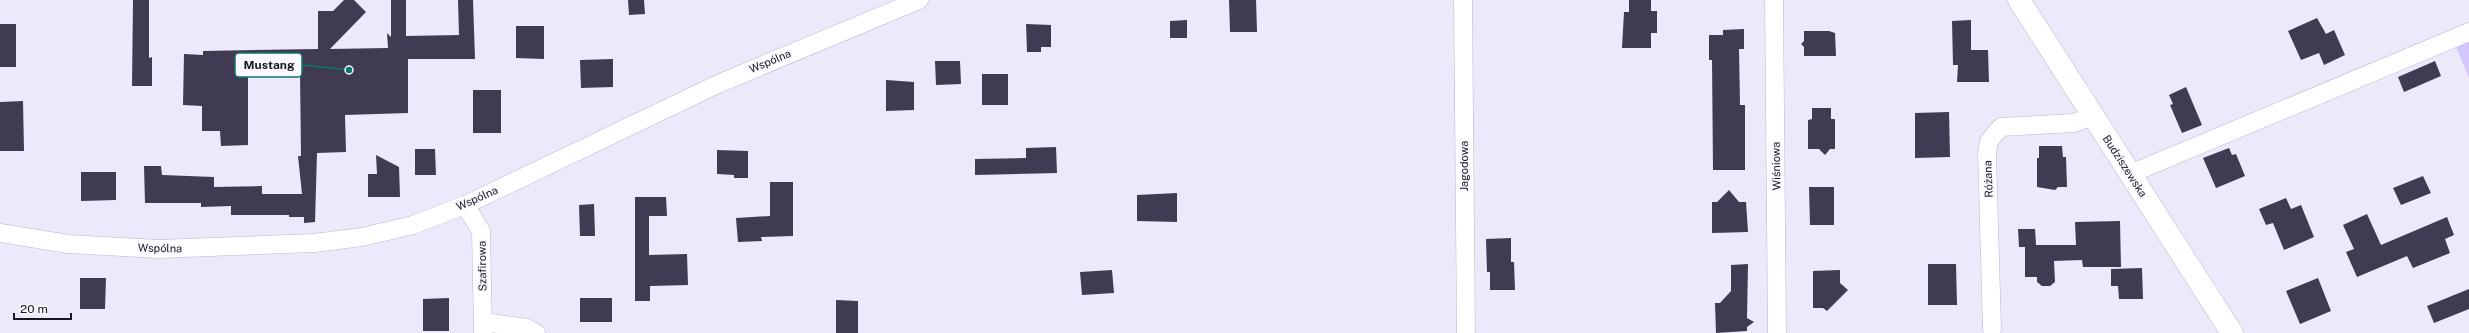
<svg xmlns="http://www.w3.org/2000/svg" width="2469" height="333" font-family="'Public Sans',sans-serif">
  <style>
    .green { fill: #d4c7fe }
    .building { fill: #403a52 }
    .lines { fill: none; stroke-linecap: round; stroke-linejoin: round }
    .minor-casing { stroke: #bcb5d2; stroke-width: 19 }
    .tertiary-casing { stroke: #bcb5d2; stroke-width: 23 }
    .minor { stroke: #fff; stroke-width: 18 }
    .tertiary { stroke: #fff; stroke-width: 22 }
    .labels { text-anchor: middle; stroke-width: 4; stroke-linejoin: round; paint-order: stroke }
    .street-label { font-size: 11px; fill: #181620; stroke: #f9f8fe }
    .leader { fill: none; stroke: #0f766e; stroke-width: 1.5 }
    .callout-dot { fill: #0f766e; stroke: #f9f8fe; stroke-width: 1.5 }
    .callout { fill: #f9f8fe; stroke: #0f766e; stroke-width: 1.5 }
    .callout-label { font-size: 12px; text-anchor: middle; font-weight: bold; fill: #181620 }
  </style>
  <rect width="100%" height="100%" fill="#ede9fb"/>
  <polygon class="green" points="2469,24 2469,78 2450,32"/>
  <g class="building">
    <polygon points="133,0 149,0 149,58 152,57 152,86 132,86"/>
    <polygon points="344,0 354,0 366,12 330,49 388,48 387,33 391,37 391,0 406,0 406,36 459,35 458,0 473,0 475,59 408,59 408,113 345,115 346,152 317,153 315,222 304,223 304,217 289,217 289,215 231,215 231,206 201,207 201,203 145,203 144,166 161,166 162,175 214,177 214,187 262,186 262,194 302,194 298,156 301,156 300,73 248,73 248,145 221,146 220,131 202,131 202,106 183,105 184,54 203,55 203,51 318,49 318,11 333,11"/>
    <polygon points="628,0 644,0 645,14 629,15"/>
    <polygon points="1229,0 1256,0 1257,32 1230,32"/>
    <polygon points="1629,0 1651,0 1651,11 1657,11 1657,33 1651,33 1651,48 1622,48 1624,12 1629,12"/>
    <polygon points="2317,18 2326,34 2334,30 2345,55 2324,65 2319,53 2301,60 2288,31"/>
    <polygon points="1187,20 1187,38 1170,38 1170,21"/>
    <polygon points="1971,20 1971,50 1988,50 1989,82 1957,82 1958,65 1953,65 1952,21"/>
    <rect x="0" y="24" width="16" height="43"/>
    <polygon points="1026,24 1051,25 1051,47 1041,47 1041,52 1027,52"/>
    <polygon points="516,26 544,26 544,59 516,58"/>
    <polygon points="1744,29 1744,49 1739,49 1740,105 1745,105 1745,170 1713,170 1712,60 1709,60 1709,35 1723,35 1723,30"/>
    <polygon points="1804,31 1829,31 1835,33 1836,56 1804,56 1804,47 1801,44 1804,41"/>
    <polygon points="613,59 613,87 581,88 580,60"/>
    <polygon points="935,61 960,61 961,84 936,85"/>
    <polygon points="2435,61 2441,76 2404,92 2398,77"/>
    <rect x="982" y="74" width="26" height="31"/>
    <polygon points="886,80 914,82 914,110 886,111"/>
    <polygon points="2186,87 2202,125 2182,133 2170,105 2173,104 2169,95"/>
    <rect x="473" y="90" width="28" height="43"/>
    <polygon points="23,101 24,151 0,151 0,102"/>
    <polygon points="1812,108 1831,108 1831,119 1835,119 1835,149 1830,149 1825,155 1819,149 1808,149 1808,120 1812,119"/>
    <polygon points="1949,112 1950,157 1915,158 1915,113"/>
    <polygon points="2039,146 2062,146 2063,157 2066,157 2067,187 2058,187 2055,190 2037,187 2037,158 2039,158"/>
    <polygon points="1056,147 1057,173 975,175 975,159 1026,158 1026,148"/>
    <polygon points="2229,148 2232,155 2236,154 2245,176 2216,188 2203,158"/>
    <polygon points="415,149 435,149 436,175 415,175"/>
    <polygon points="717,150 748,151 748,178 734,178 734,175 717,174"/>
    <polygon points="376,155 399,167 400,197 368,197 368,174 377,174"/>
    <polygon points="81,172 116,172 116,200 81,201"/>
    <polygon points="2423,176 2431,193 2401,205 2393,188"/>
    <polygon points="770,182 793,182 793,236 761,237 762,241 738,242 736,218 770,216"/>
    <polygon points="1809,187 1834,187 1834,225 1810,225"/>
    <polygon points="1729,190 1739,202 1746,202 1748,232 1712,233 1712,202 1717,202"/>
    <polygon points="1177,193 1177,222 1137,221 1137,195"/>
    <polygon points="635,197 666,197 667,216 649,216 649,255 687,254 688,285 650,286 650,301 635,301"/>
    <polygon points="2286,198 2291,209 2301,205 2314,237 2284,250 2273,223 2266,225 2259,209"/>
    <polygon points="594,204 595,236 580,236 579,205"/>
    <polygon points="2367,214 2381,245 2447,217 2454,235 2445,239 2450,253 2413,268 2407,256 2357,277 2346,252 2354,249 2343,225"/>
    <polygon points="2120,221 2121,267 2083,267 2082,260 2054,261 2055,282 2050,286 2042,286 2037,282 2037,277 2025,277 2025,247 2019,247 2018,229 2035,229 2036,245 2076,245 2075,222"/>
    <polygon points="1511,238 1511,262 1514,262 1515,290 1490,290 1490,272 1487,272 1486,239"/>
    <polygon points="1748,264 1747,318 1754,322 1747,327 1747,331 1716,333 1715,303 1720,303 1731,291 1731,265"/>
    <polygon points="1928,264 1956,264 1957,305 1928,305"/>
    <polygon points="2142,268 2143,299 2119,299 2118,286 2111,286 2111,269"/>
    <polygon points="1112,270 1114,293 1082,295 1080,272"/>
    <polygon points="1840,270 1840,283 1848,290 1827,311 1823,308 1813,308 1813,271"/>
    <polygon points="80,278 106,278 105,309 80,309"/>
    <polygon points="2318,278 2331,311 2300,324 2286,291"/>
    <polygon points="2469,289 2469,309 2434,323 2427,306"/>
    <polygon points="449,298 449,331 423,331 423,299"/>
    <rect x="580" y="298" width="32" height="24"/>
    <polygon points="836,300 858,301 858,333 836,333"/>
  </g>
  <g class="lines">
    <g class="minor-casing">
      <g id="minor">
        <polyline points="1463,0 1466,333"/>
        <polyline points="1774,0 1777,333"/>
        <polyline points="2130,174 2469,32"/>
        <polyline points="465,205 481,231 483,333"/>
        <polyline points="0,233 68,244 159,249 314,243 362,237 413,225 465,205 718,84 919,0"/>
        <polyline points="483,322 527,328 536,333"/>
        <polyline points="1992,329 1987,154 1989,141 2001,127 2074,123 2093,116"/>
      </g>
    </g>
    <g class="tertiary-casing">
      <polyline id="tertiary" points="2019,0 2232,333"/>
    </g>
    <use href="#minor" class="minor"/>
    <use href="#tertiary" class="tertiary"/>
  </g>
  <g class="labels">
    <g class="street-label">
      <text transform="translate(770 61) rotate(-23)" y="4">Wspólna</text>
      <text transform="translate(1464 166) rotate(-90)" y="4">Jagodowa</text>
      <text transform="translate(1776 166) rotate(-91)" y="4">Wiśniowa</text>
      <text transform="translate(2125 166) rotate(57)" y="4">Budziszewska</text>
      <text transform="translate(1988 179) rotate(-92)" y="4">Różana</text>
      <text transform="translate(477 198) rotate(-24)" y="4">Wspólna</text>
      <text transform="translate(160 248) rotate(1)" y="4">Wspólna</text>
      <text transform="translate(482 266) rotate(-91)" y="4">Szafirowa</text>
    </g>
  </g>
  <path class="leader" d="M349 70L302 65"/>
  <circle class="callout-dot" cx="349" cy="70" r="4"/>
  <rect class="callout" x="235" y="53" width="67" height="24" rx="4"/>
  <g class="callout-label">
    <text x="269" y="69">Mustang</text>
  </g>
  <path d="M14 313v6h57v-6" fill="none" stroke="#181620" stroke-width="2"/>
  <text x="20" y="313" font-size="12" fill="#181620" stroke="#f9f8fe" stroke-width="3" paint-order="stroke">20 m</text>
</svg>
